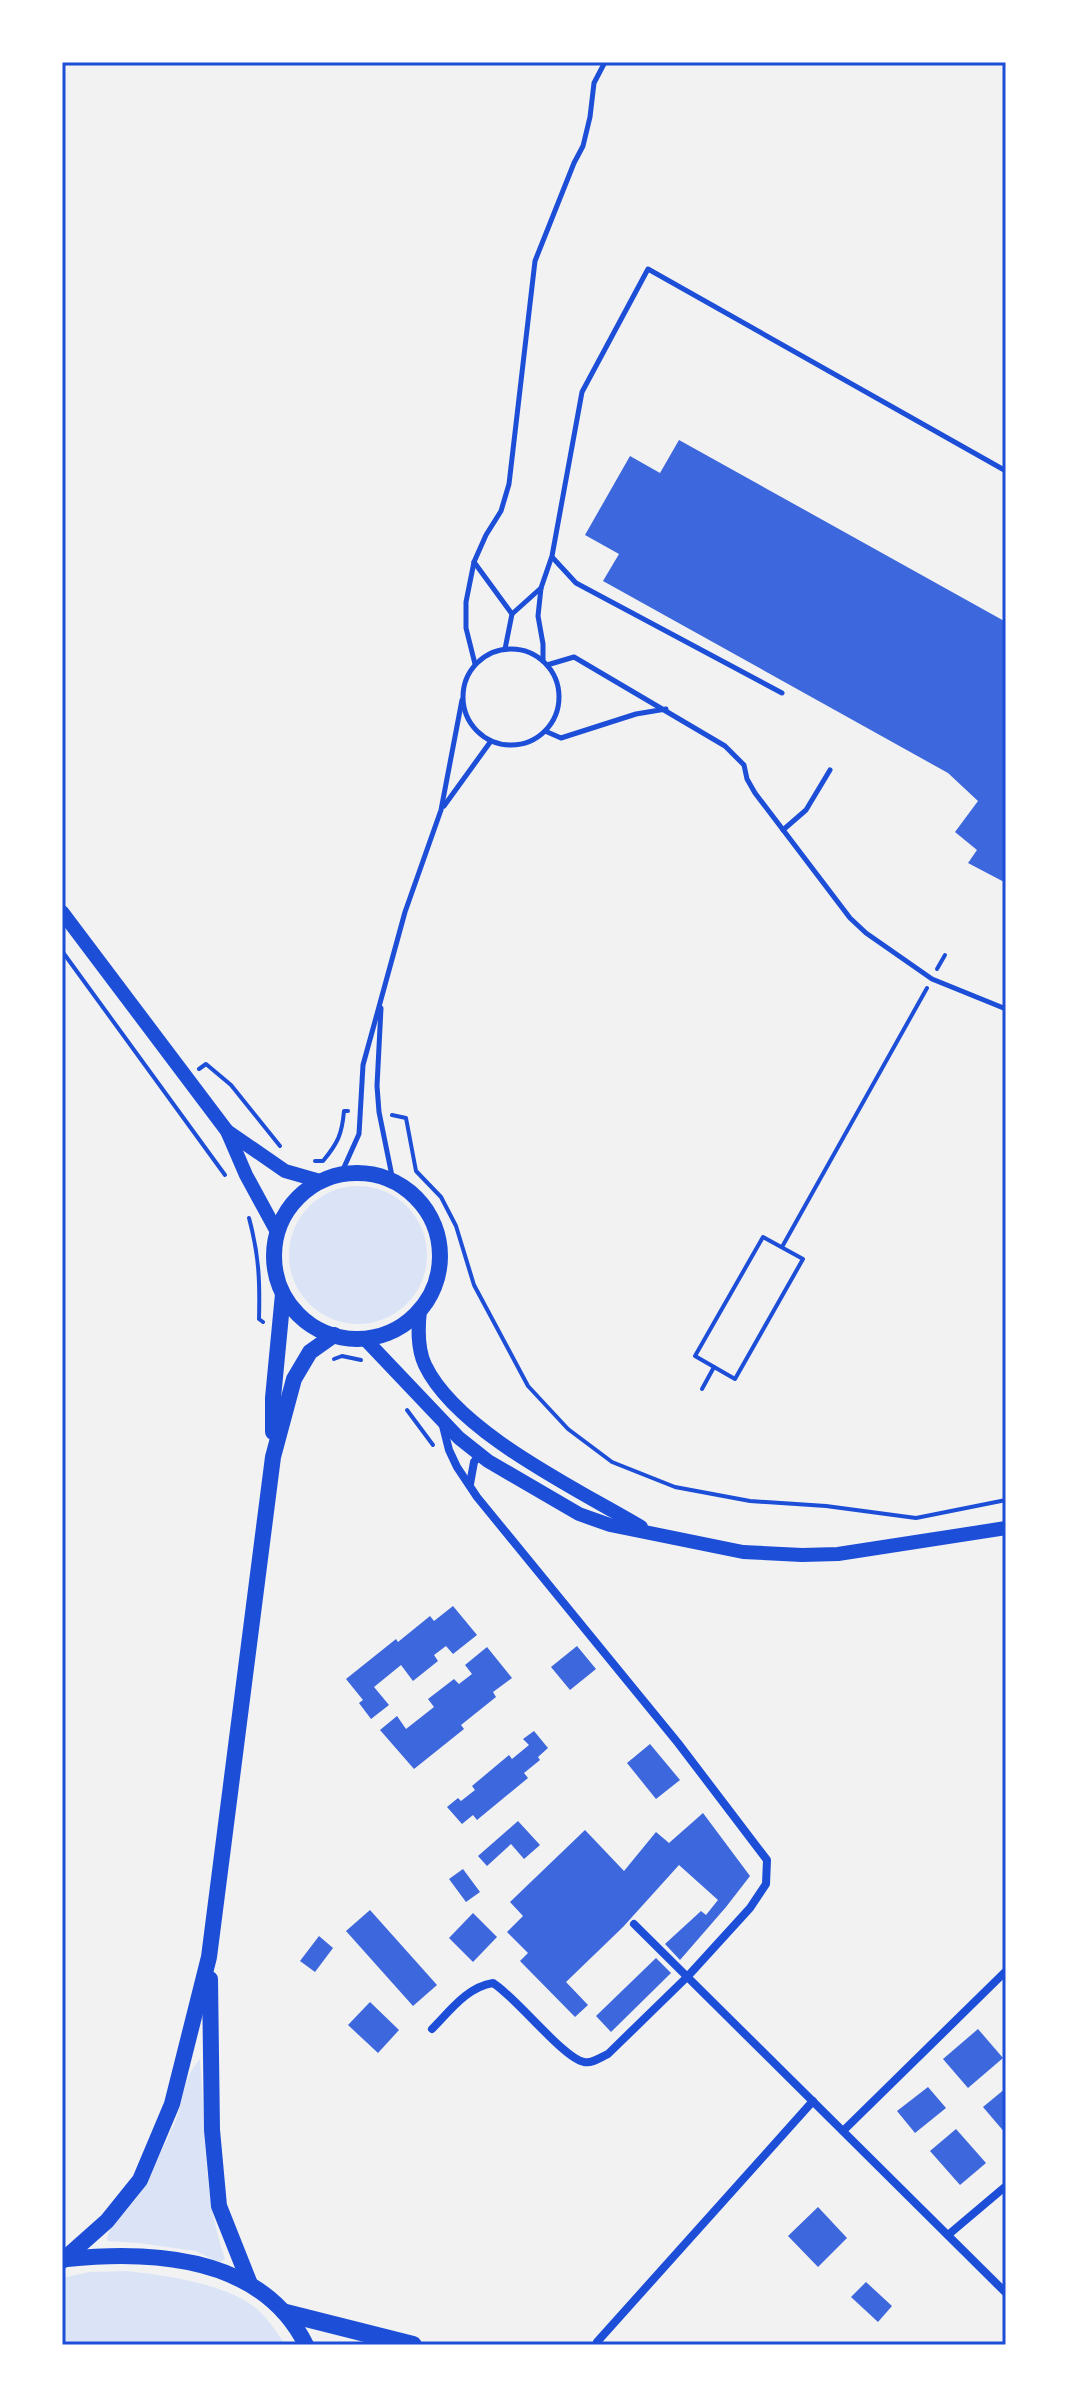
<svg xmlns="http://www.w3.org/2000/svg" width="1068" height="2407" font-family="Mulish,sans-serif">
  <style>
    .green { fill: #dbe4f7 }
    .building { fill: #3d67dc }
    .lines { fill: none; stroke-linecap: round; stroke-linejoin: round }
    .path { stroke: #1d4ed8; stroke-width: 4 }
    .service { stroke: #1d4ed8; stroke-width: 5 }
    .minor { stroke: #1d4ed8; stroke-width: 8 }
    .tertiary { stroke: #1d4ed8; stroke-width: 14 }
    .secondary { stroke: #1d4ed8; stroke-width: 16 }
    .trunk { stroke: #1d4ed8; stroke-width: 18 }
    .neatline { fill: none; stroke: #1d4ed8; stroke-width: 3 }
  </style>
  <rect width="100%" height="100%" fill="#f2f2f2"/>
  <g class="green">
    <circle cx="358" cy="1255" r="69"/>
    <path d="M 200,2059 C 206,2129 202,2191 225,2259 L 219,2263 L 196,2251 L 138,2243 L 107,2241 C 108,2221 132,2208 142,2190 C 153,2168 165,2145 175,2122 C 184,2100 183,2077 200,2059 Z"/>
    <path d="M 126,2271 C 163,2275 230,2284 258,2310 C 269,2320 277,2333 286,2345 L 62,2345 L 62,2278 L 89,2272 Z"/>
  </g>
  <g class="building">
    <polygon points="679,440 1006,622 1006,883 968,863 977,850 955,832 978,801 948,773 603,581 619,554 585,535 630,456 660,473"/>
    <polygon points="453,1606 477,1635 453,1654 446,1646 434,1655 438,1661 413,1681 401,1665 374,1687 389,1705 371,1719 359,1703 363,1700 346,1679 396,1639 398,1642 430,1616 434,1621"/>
    <polygon points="577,1646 596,1669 570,1690 551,1667"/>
    <polygon points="487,1647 512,1678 493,1692 496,1697 461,1725 464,1729 414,1769 380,1730 397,1716 406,1729 434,1707 428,1699 454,1679 459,1684 472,1674 465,1665"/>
    <polygon points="534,1731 548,1748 538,1757 540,1760 524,1773 528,1778 477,1820 473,1815 462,1824 447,1807 458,1798 461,1801 475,1790 472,1786 509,1755 512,1759 529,1745 523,1739"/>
    <polygon points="650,1744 680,1780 656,1799 627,1763"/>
    <polygon points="703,1813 750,1876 726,1907 680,1960 665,1944 701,1911 706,1915 718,1900 679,1865 623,1927 566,1982 588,2005 575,2017 520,1961 528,1953 507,1932 523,1916 510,1902 585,1830 624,1871 656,1832 669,1843"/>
    <polygon points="518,1821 540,1845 524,1859 511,1844 487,1866 478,1856"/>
    <polygon points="463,1869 480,1892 466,1902 449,1879"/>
    <polygon points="370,1910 437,1985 413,2006 346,1931"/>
    <polygon points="473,1913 497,1937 473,1962 449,1938"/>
    <polygon points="319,1936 333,1948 315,1972 300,1961"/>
    <polygon points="656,1958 671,1973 611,2032 596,2016"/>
    <polygon points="370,2002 399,2030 378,2053 348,2025"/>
    <polygon points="978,2029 1003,2058 968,2088 943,2059"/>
    <polygon points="928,2087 946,2108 915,2133 897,2111"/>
    <polygon points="1006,2088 1006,2134 983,2107"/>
    <polygon points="956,2129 986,2163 960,2185 930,2151"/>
    <polygon points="818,2207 847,2238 818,2267 788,2236"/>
    <polygon points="866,2282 892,2306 878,2322 851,2297"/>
  </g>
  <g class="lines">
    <g class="path">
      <polyline points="62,951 225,1175"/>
      <polyline points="937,969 945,955"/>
      <polyline points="199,1069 206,1064 231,1085 280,1146"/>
      <polyline points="392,1115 406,1118 416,1171 441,1197 456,1226 474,1285 528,1386 568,1429 612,1462 675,1487 750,1501 826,1506 916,1518 1006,1500"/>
      <path d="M 315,1161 L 323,1161 C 338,1143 342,1134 344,1111 L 348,1111"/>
      <path d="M 249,1218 C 259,1255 260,1281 259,1319 L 263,1322"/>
      <polygon points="763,1237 803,1259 735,1379 695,1356"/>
      <polyline points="782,1247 927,988"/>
      <polyline points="334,1359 342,1356 361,1360"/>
      <polyline points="702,1389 714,1367"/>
      <polyline points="407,1410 433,1445"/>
    </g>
    <g class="service">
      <polyline points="552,557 576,583 782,693"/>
      <polyline points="474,562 512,614"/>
      <circle cx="511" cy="697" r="48"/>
      <polyline points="505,649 512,614 541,588"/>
      <polyline points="543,661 543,644 538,616 541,588 552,556 582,392 648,269 1006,471"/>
      <polyline points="475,664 466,628 466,602 474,562 486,535 501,511 509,484 535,261 574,163 583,146 590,117 594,83 605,62"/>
      <polyline points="547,665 574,657 725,746 744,765 747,779 755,793 850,918 866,933 932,979 1006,1009"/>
      <polyline points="545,731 561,738 636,714 666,709"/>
      <polyline points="444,806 491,741"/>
      <polyline points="783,830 806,810 830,770"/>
      <polyline points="381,1008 377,1086 379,1112 393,1181"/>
      <polyline points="341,1174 359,1134 363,1065 405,912 441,810 462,700"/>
    </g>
    <g class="minor">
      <polyline points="470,1484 474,1462 480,1454"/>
      <polyline points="634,1924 1006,2293"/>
      <path d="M 432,2029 C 450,2011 467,1987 493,1983 C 516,1997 564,2059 584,2062 C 592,2064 601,2057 608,2054 L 688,1976 L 750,1908 L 766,1884 L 767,1860 L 678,1743 L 477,1497 L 457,1467 L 449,1450 L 442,1422"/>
      <polyline points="843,2131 1006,1971"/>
      <polyline points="948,2235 1006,2186"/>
      <polyline points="597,2342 813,2101"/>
    </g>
    <g class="tertiary">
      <polyline points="62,912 227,1131 246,1175 277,1232"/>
      <polyline points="227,1131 285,1171 320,1181"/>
      <path d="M 420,1310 C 418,1328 417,1348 425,1365 C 457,1432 577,1489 641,1527"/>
      <polyline points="364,1338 459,1438 488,1461 579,1514 610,1525 743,1552 802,1555 838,1554 1006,1528"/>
    </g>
    <g class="secondary">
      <circle cx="357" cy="1256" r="83"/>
      <polyline points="273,1432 273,1398 283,1294"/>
      <polyline points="210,1979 212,2130 219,2206 250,2284"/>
      <path d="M 67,2259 C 154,2250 262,2256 306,2345"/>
      <polyline points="62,2261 107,2221 140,2180 172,2104 209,1957 273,1457 294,1379 310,1352 334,1335"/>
    </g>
    <polyline class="trunk" points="286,2313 413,2345"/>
  </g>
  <rect width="1068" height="2407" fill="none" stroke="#ffffff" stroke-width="128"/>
  <rect x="64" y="64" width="940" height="2279" class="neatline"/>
</svg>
